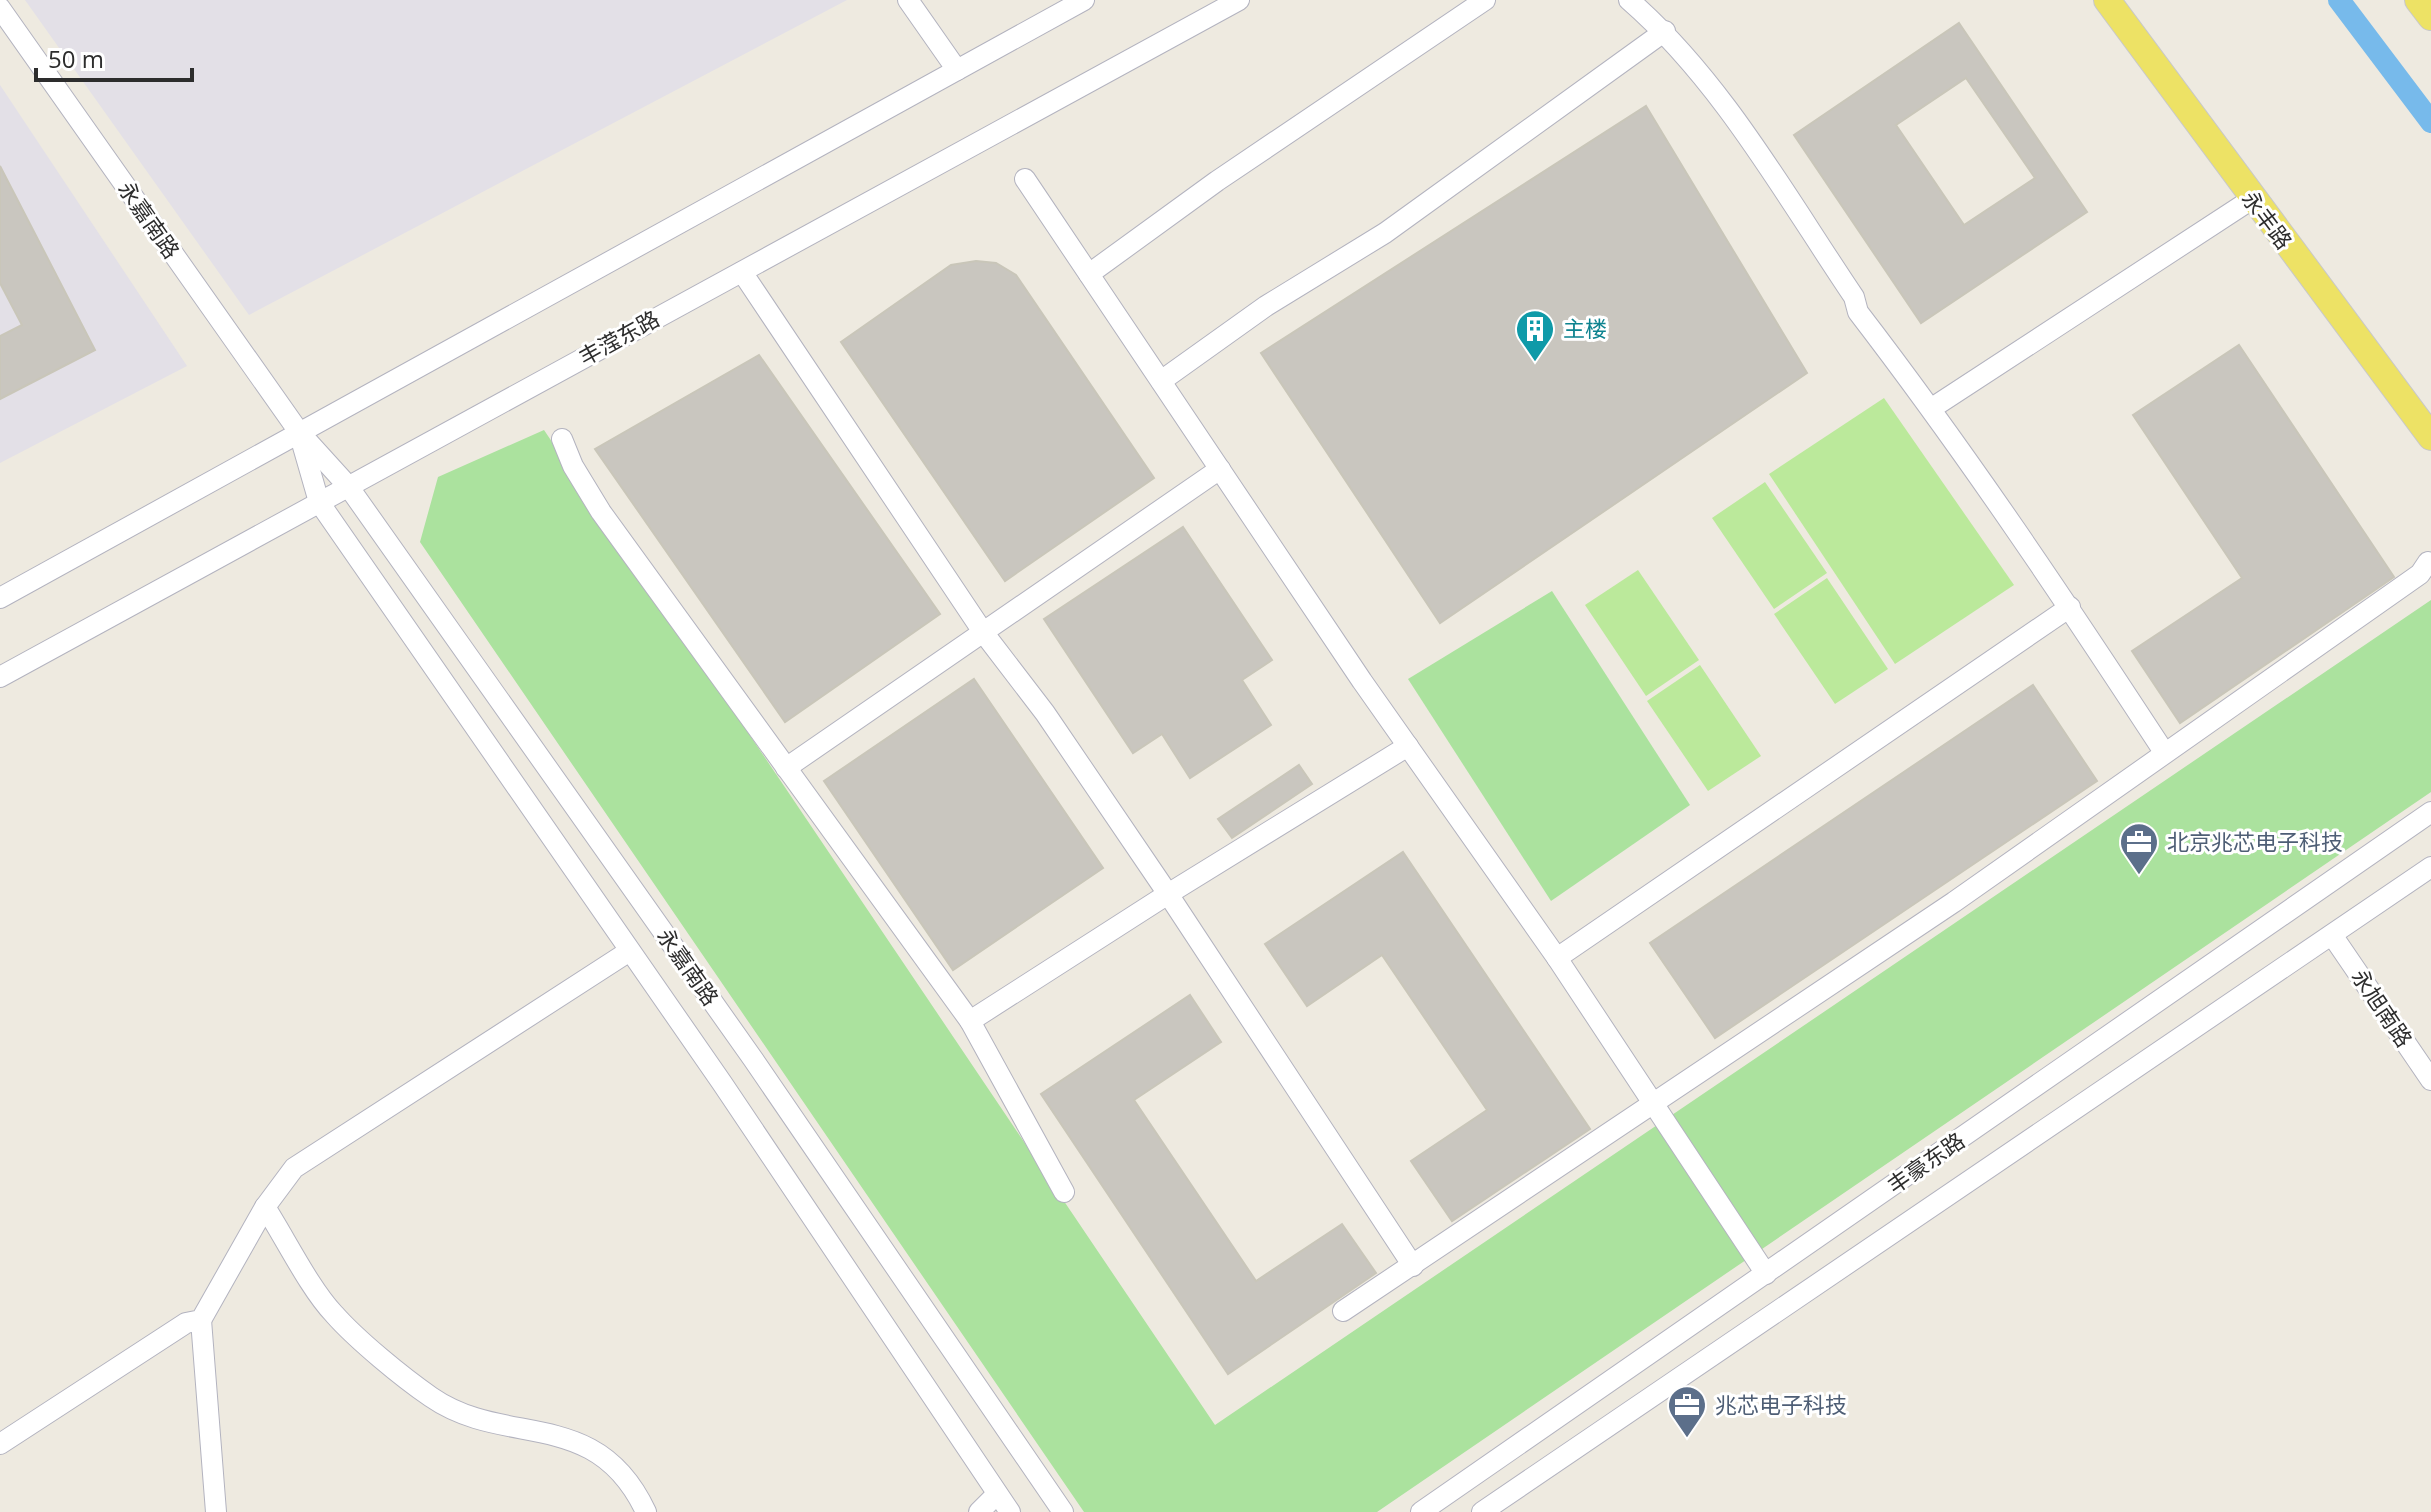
<svg xmlns="http://www.w3.org/2000/svg" width="2431" height="1512" font-family="'Open Sans','Noto Sans SC',sans-serif">
  <style>
    .industrial { fill: #e3e0e7 }
    .green { fill: #abe29e }
    .pitch { fill: #bbe99b }
    .lines { fill: none; stroke-linecap: round; stroke-linejoin: round }
    .canal { stroke: #77baeb; stroke-width: 22 }
    .building { fill: #c9c6bf; stroke: #c9c6b9; stroke-width: 2; fill-rule: evenodd }
    .minor-casing { stroke: #b3b3bf; stroke-width: 22 }
    .major-casing { stroke: #c8c8c8; stroke-width: 28 }
    .minor { stroke: #fff; stroke-width: 20 }
    .major { stroke: #ede265; stroke-width: 26 }
    .labels { text-anchor: middle; stroke-width: 6; stroke-linejoin: round; paint-order: stroke }
    .street-label { font-size: 22px; fill: #2d2d2d; stroke: #fff }
    .culture-label { font-size: 22px; fill: #0d838f; stroke: #fff; text-anchor: start }
    .service-label { font-size: 22px; fill: #4e5e75; stroke: #fff; text-anchor: start }
  </style>
  <rect width="100%" height="100%" fill="#eeeae0"/>
  <g class="industrial">
    <polygon points="25,0 847,0 249,315"/>
    <polygon points="0,85 187,366 0,463"/>
  </g>
  <g class="green">
    <polygon points="544,430 1215,1425 2431,600 2431,792 1377,1512 1084,1512 420,542 438,477"/>
    <polygon points="1552,591 1690,805 1551,901 1408,679"/>
  </g>
  <g class="pitch">
    <polygon points="1884,398 2014,585 1895,664 1769,474"/>
    <polygon points="1765,482 1827,573 1774,609 1712,518"/>
    <polygon points="1638,570 1699,660 1646,696 1585,605"/>
    <polygon points="1827,578 1888,669 1835,704 1774,614"/>
    <polygon points="1700,665 1761,756 1708,791 1647,701"/>
  </g>
  <g class="lines">
    <polyline class="canal" points="2339,0 2431,122"/>
  </g>
  <g class="building">
    <path d="M 1959,23 L 2087,212 L 1921,323 L 1794,135 ZM 1966,78 L 2035,178 L 1964,225 L 1896,125 Z"/>
    <polygon points="1646,106 1807,373 1440,623 1261,353"/>
    <polygon points="0,166 95,350 0,399 0,336 22,325 0,283"/>
    <polygon points="976,261 996,263 1016,275 1154,478 1005,581 841,342 951,265"/>
    <polygon points="2239,345 2394,577 2180,723 2132,651 2242,578 2133,415"/>
    <polygon points="759,355 940,614 785,722 595,449"/>
    <polygon points="1183,527 1272,660 1242,680 1271,725 1190,778 1162,734 1133,753 1044,619"/>
    <polygon points="974,679 1103,868 953,970 824,781"/>
    <polygon points="2033,685 2097,781 1715,1038 1650,943"/>
    <polygon points="1299,765 1312,784 1232,838 1218,819"/>
    <polygon points="1403,852 1590,1129 1452,1221 1411,1161 1487,1110 1382,955 1307,1006 1265,944"/>
    <polygon points="1190,995 1221,1042 1134,1100 1256,1281 1342,1224 1376,1273 1228,1374 1041,1094"/>
  </g>
  <g class="lines">
    <g class="minor-casing">
      <g id="minor">
        <polyline points="908,0 957,70"/>
        <path d="M 1629,0 C 1722,81 1785,195 1854,297 L 1858,312 C 1967,454 2066,602 2164,752"/>
        <polyline points="0,8 299,432 348,486 753,1059 1063,1512"/>
        <polyline points="1025,179 1362,681 1557,958 1766,1274"/>
        <polyline points="742,272 983,632 1045,713 1168,894 1413,1266"/>
        <polyline points="1089,274 1217,181 1485,0"/>
        <polyline points="1161,381 1266,306 1385,233 1665,31"/>
        <polyline points="1932,408 2252,199"/>
        <polyline points="300,436 319,502 722,1083 1010,1512"/>
        <polyline points="562,439 573,466 601,512 970,1021 1064,1192"/>
        <polyline points="0,598 1084,0"/>
        <polyline points="0,677 1239,0"/>
        <polyline points="786,768 1220,469"/>
        <polyline points="2332,935 2431,1080"/>
        <polyline points="1557,958 2070,607"/>
        <polyline points="970,1021 1168,894 1408,746"/>
        <path d="M 265,1207 C 285,1238 310,1289 334,1314 C 357,1340 402,1377 431,1397 C 506,1449 596,1405 646,1512"/>
        <polyline points="1343,1311 1954,902 2420,574 2428,562"/>
        <polyline points="201,1320 216,1512"/>
        <polyline points="0,1444 186,1323 201,1320 265,1207 294,1168 628,952"/>
        <polyline points="979,1512 997,1494"/>
        <polyline points="1421,1512 2431,812"/>
        <polyline points="1482,1512 2431,867"/>
      </g>
    </g>
    <g class="major-casing">
      <g id="major">
        <polyline points="2107,0 2431,437"/>
        <polyline points="2418,0 2431,17"/>
      </g>
    </g>
    <use href="#minor" class="minor"/>
    <use href="#major" class="major"/>
  </g>
  <defs>
    <g id="building-pin" transform="scale(2)"><path d="M0 17L-7.5 6A9.5 9.5 0 1 1 7.5 6Z" fill="#0f9aa8" stroke="#fff"/><path d="M-4-6H4V6H1V3H-1V6H-4ZM-2.5-4.3h1.7v1.8h-1.7ZM.8-4.3h1.7v1.8H.8ZM-2.5-1h1.7V.8h-1.7ZM.8-1h1.7V.8H.8Z" fill="#fff"/></g>
    <g id="office-pin" transform="scale(2)"><path d="M0 17L-7.5 6A9.5 9.5 0 1 1 7.5 6Z" fill="#5c6f8a" stroke="#fff"/><path d="M-6-3h4V-5.5h4V-3h4V5H-6ZM-1-4.5V-3h2v-1.5ZM-6 0V1H6V0Z" fill="#fff"/></g>
  </defs>
  <g fill-rule="evenodd">
    <use href="#building-pin" x="1535" y="329"/>
    <use href="#office-pin" x="2139" y="842"/>
    <use href="#office-pin" x="1687" y="1405"/>
  </g>
  <g class="labels">
    <g class="street-label">
      <text transform="translate(149 220) rotate(55)" y="8">永嘉南路</text>
      <text transform="translate(2267 220) rotate(53)" y="8">永丰路</text>
      <text transform="translate(619 338) rotate(-29)" y="8">丰滢东路</text>
      <text transform="translate(688 967) rotate(55)" y="8">永嘉南路</text>
      <text transform="translate(2382 1008) rotate(56)" y="8">永旭南路</text>
      <text transform="translate(1926 1163) rotate(-35)" y="8">丰豪东路</text>
    </g>
    <g class="culture-label">
      <text x="1563" y="337">主楼</text>
    </g>
    <g class="service-label">
      <text x="2167" y="850">北京兆芯电子科技</text>
      <text x="1715" y="1413">兆芯电子科技</text>
    </g>
  </g>
  <path d="M36 68v12h156v-12" fill="none" stroke="#2d2d2d" stroke-width="4"/>
  <text x="48" y="68" font-size="24" fill="#2d2d2d" stroke="#ffffff" stroke-width="6" paint-order="stroke">50 m</text>
</svg>
